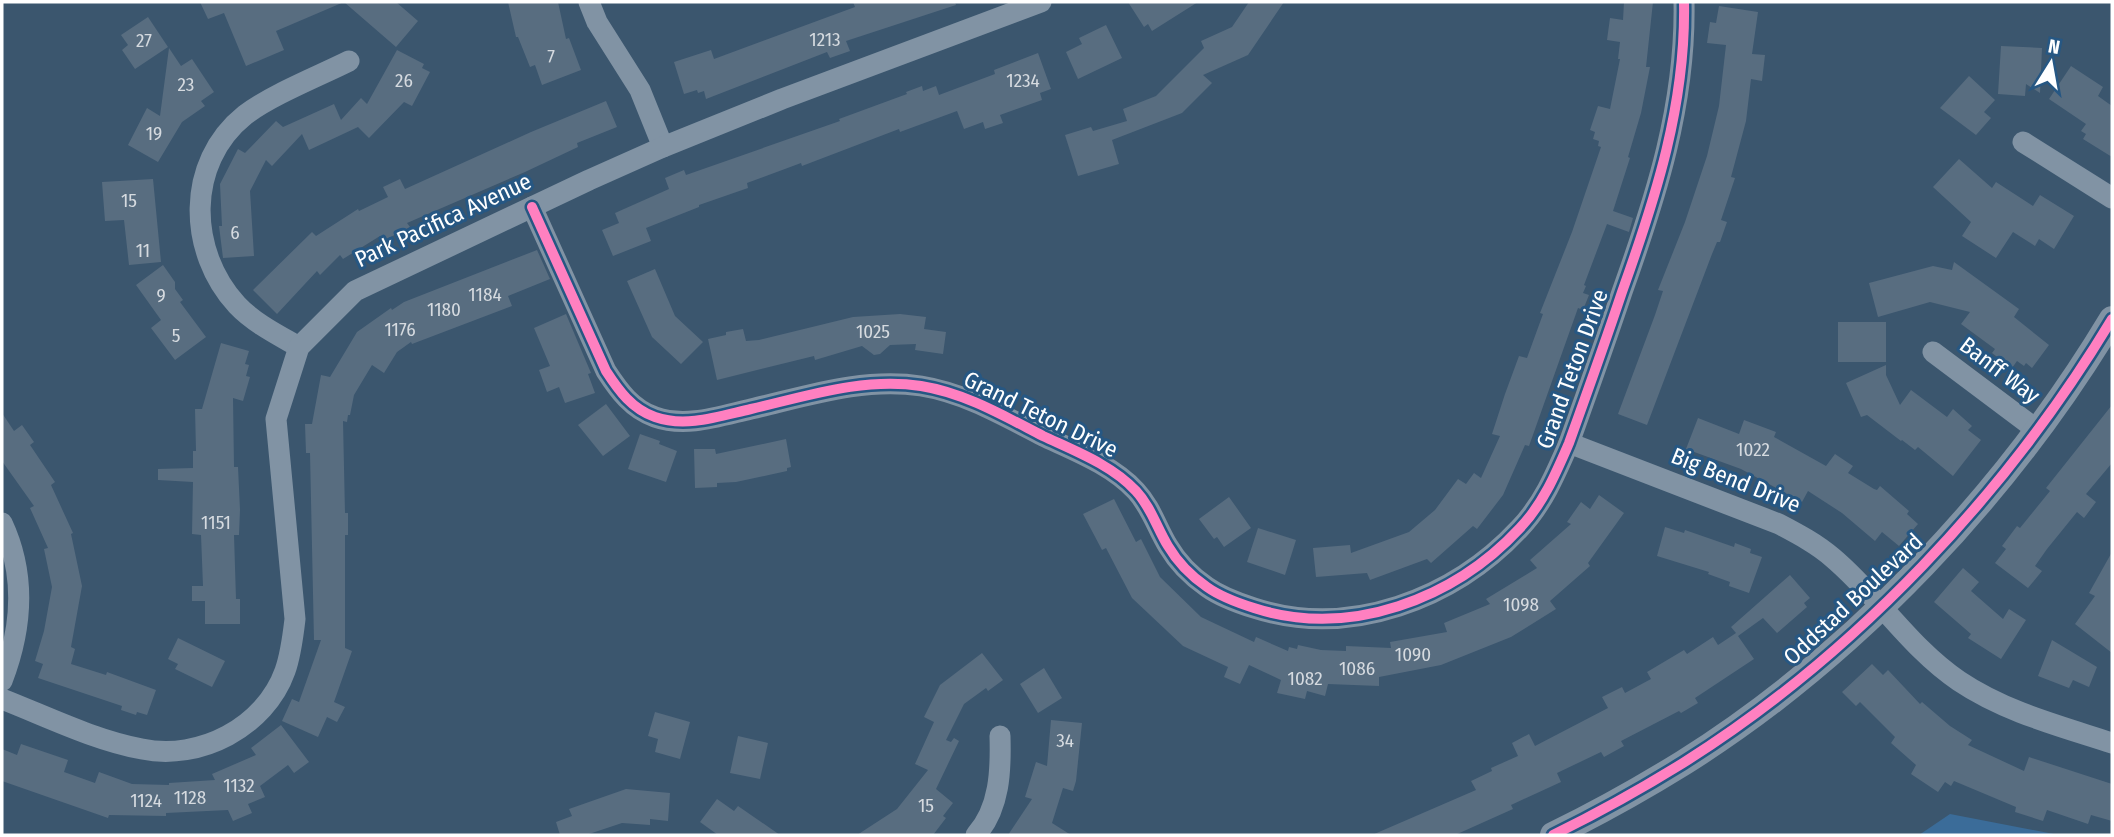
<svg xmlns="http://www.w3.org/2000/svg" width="2114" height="837" font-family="'Fira Sans Condensed',sans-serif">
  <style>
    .green { fill: #3b6c99 }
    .building { fill: #586d80 }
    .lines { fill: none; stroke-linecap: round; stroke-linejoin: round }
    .minor { stroke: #8193a4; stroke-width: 21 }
    .tertiary { stroke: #8193a4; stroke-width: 26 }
    .cycleway-casing { stroke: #265783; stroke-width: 15 }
    .cycleway { stroke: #ff80c0; stroke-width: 10 }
    .labels { text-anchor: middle; stroke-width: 6; stroke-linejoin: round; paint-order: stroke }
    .number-label { font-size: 19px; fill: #d5dadf }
    .street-label { font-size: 23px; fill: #fff; stroke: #265783 }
  </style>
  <rect width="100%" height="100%" fill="#3b566e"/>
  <polygon class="green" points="1950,814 2059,835 1919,835"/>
  <g class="building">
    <polygon points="200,2 396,2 418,21 396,47 344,2 276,31 284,50 246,66 224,13 208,19"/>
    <polygon points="508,2 558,2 566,39 569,38 581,70 542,85 535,65 530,67 518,37 516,37"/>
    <polygon points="853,2 955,2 956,5 846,41 850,51 830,58 827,52 706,99 704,91 698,93 697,90 684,94 674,62 711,50 714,59 855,7"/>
    <polygon points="1128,2 1198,2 1152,31 1148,24 1144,27"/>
    <polygon points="1249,2 1284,2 1248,55 1203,75 1212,83 1182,113 1112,140 1119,164 1078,176 1065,135 1091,127 1093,131 1127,121 1123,109 1156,96 1204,48 1201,41 1232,27"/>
    <polygon points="1624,2 1653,2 1646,67 1650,67 1641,113 1628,157 1630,158 1613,211 1633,218 1629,232 1607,224 1584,285 1586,286 1583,293 1589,295 1583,310 1578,308 1529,446 1525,445 1503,495 1477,529 1473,526 1431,563 1427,559 1370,580 1367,573 1316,577 1313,548 1350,545 1351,553 1409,532 1435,510 1458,479 1466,484 1474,473 1481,478 1500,436 1492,434 1505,394 1519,356 1527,358 1543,314 1540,313 1572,232 1601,147 1598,146 1599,141 1593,139 1595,132 1590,130 1598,106 1610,109 1620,59 1618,59 1620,42 1607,40 1610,18 1623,20"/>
    <polygon points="1719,6 1758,12 1752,54 1765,55 1762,81 1751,79 1746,121 1731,177 1735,178 1721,220 1727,222 1720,242 1717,242 1712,254 1647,425 1618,414 1655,315 1663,291 1658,290 1685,222 1707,156 1719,106 1726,45 1707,43 1710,22 1716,23"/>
    <polygon points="148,17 168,47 135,69 122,50 128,45 121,35"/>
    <polygon points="1106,25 1122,58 1078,79 1066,52 1082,44 1079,38"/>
    <polygon points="2001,46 2042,48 2040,93 2026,84 2025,96 1998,94"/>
    <polygon points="169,48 181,66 192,59 214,92 201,101 205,106 182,122 158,162 128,145 147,108 160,116"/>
    <polygon points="397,50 424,64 422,68 430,72 412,106 404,102 369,138 358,127 309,150 302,134 272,166 266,160 250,191 254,256 223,258 219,226 222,226 220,184 238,149 245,153 276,121 283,127 334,104 341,120 361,98 367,104"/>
    <polygon points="1038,53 1051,89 1040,93 1042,100 1000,115 1003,123 985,129 983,122 964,129 957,111 900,132 899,129 802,166 801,163 747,183 748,188 699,205 699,207 646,228 651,241 613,256 602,230 619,223 615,213 669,189 665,178 684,170 686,175 840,121 839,119 907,94 906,92 922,86 923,91 936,86 939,95 995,74 994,70"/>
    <polygon points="2071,66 2103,87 2098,96 2112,106 2112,157 2083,139 2086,134 2081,131 2086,124 2049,99"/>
    <polygon points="1969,76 1995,100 1984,112 1991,118 1976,135 1940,108"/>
    <polygon points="606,101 617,127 577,143 578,147 525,172 407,223 410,227 383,241 380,236 343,259 340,255 320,275 317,271 277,314 253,290 312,232 316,236 358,209 359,211 388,197 383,187 400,179 405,189 531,132"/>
    <polygon points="1959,159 1992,188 1996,182 2033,206 2040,195 2074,216 2054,249 2039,239 2035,246 2013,232 1996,258 1962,236 1971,222 1933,187"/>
    <polygon points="153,179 161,262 129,265 124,220 105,221 102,182"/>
    <polygon points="537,250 550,279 508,296 512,306 412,344 411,342 397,352 384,373 372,365 354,395 350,415 348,415 347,422 343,421 345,513 348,513 348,535 345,535 345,648 352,651 334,702 345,707 337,722 327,717 318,737 282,721 292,699 299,702 321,640 314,640 310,453 306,453 305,424 312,424 321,375 330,377 357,332 391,308 392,310 404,302"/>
    <polygon points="1954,262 2019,309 2014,317 2049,345 2032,368 2026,363 2024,366 2017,361 2012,368 1992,353 1995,349 1961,324 1970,312 1930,302 1878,317 1869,283 1933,266 1952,270"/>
    <polygon points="163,265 175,282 175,289 183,300 180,302 206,337 175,360 151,328 161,320 136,285"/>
    <polygon points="655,269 675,316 703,342 681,364 652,337 627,281"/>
    <polygon points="566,314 591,373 588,374 595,393 565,403 559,387 547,392 539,370 550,366 534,328"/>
    <polygon points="900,314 926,317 924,329 946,332 943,354 915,350 916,344 890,345 880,354 874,355 862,346 815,360 814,356 717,380 708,339 726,335 726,332 743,329 746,341 759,340 853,317"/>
    <rect x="1838" y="322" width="48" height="40"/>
    <polygon points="221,343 249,351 245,364 249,365 246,376 250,377 243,401 233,398 234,467 238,467 240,510 239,535 234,535 236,599 240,599 240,624 205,624 205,601 192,601 192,586 203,586 201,535 192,534 193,482 158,480 158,469 193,468 193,451 196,451 195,409 202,409"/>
    <polygon points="1886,365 1886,375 1900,405 1911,390 1947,417 1953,409 1972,426 1968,430 1981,440 1953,476 1918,447 1915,450 1902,440 1901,441 1867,415 1861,417 1846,383"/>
    <polygon points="606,404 630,436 603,456 578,425"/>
    <polygon points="2112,405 2112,463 2086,494 2096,502 2084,518 2077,512 2047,549 2035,566 2042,571 2028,588 1995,563 2006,549 2002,546 2017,526 2020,528 2050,491 2046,488"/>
    <polygon points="2,413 14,431 22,425 34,442 30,445 55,482 51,485 73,533 71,534 82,586 71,647 75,649 71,664 106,675 107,672 156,690 147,715 137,712 136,715 121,710 122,706 38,678 43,664 35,661 44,631 52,587 44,549 48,548 30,508 34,506 2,461"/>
    <polygon points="1698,418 1739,434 1744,420 1776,432 1774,437 1826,466 1835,454 1853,466 1848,473 1874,489 1877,490 1880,486 1909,511 1907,514 1918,524 1899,546 1882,532 1875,541 1842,513 1808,491 1802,502 1741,469 1686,449"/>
    <polygon points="640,434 660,441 659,444 677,451 666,482 628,469"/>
    <polygon points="786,439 791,467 787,468 787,471 736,482 717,483 717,487 695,488 694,449 715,449 716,454"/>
    <polygon points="1599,495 1624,513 1588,563 1590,566 1550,601 1556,609 1511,637 1441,665 1379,677 1379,686 1328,684 1325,696 1307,691 1305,699 1277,693 1281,680 1249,665 1240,684 1224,677 1228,667 1183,646 1132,598 1106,548 1102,550 1083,514 1114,499 1136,542 1141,539 1160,577 1201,617 1254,642 1256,637 1288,651 1289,647 1297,649 1298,645 1321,650 1346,651 1346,646 1391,648 1390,642 1447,632 1444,623 1490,604 1486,599 1537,568 1530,560 1571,524 1567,522 1581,502 1590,509"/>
    <polygon points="1229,497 1251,528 1224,547 1217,537 1214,539 1199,519"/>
    <polygon points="1665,527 1684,533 1685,530 1734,547 1735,543 1751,549 1750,553 1762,557 1749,593 1729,586 1730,582 1708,574 1709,572 1657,556"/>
    <polygon points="1258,528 1296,540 1285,575 1247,562"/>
    <polygon points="2112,552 2112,653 2075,624 2095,596 2089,593"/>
    <polygon points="1963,568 1979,582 1971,591 2003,619 2009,609 2026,620 2001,659 1968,638 1971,634 1934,602"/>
    <polygon points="1790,575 1810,598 1804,603 1807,607 1777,633 1763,618 1738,636 1754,659 1695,698 1698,703 1681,713 1679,711 1621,741 1624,746 1604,757 1601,752 1557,773 1561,782 1511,805 1513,809 1455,835 1372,835 1476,790 1471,781 1492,771 1491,768 1518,756 1512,743 1529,734 1535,746 1608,708 1602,697 1622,687 1625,693 1651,679 1647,672 1684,650 1687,654 1713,637 1718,645 1736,633 1731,627"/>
    <polygon points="178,638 225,661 212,687 175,669 178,664 168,659"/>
    <polygon points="2052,640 2097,667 2089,687 2073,680 2069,688 2038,676"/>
    <polygon points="982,653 1003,680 988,691 986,688 964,704 946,740 951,742 954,738 959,741 936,789 953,803 943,816 946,818 933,835 857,835 897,809 928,770 915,764 934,722 924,717 940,685"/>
    <polygon points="1872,664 1883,675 1888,670 1920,704 1922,702 1950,726 1972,740 1968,745 2024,771 2029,757 2112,784 2112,821 2091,815 2088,824 2047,810 2043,821 2015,812 2016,807 1954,781 1951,786 1945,782 1938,792 1911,774 1916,765 1891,743 1895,737 1860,702 1856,706 1842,692"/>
    <polygon points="1044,668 1062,698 1038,713 1020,684"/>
    <polygon points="655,712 690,722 680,759 655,752 658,739 648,736"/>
    <polygon points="1051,720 1082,723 1076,781 1073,791 1063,788 1052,823 1071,835 1008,835 1032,799 1025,797 1036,762 1047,766"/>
    <polygon points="281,725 309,762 294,773 288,765 260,786 265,797 248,804 252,813 233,821 228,810 166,813 166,816 109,815 108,818 2,781 2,749 17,755 21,744 68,760 64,772 95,783 99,772 132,784 169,785 169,783 215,780 212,774 256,755 251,748"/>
    <polygon points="738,736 768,743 760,779 730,773"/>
    <polygon points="626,789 670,793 668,821 650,819 650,825 622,823 586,835 560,835 556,822 572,816 569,809"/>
    <polygon points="717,799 734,811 738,806 780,835 718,835 700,822"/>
  </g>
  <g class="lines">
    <g class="minor">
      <polyline points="589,2 597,22 640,90 663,147"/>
      <polyline points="2023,142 2112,198"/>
      <path d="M 532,207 L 606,371 C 619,391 632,409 655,417 C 686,428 720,416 751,409 C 807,396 864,377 921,386 C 965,393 1004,416 1043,436 C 1075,451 1112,465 1136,491 C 1151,507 1157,528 1168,546 C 1178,563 1191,576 1207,587 C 1221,597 1238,603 1254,608 C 1350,639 1454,599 1520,528 C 1543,504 1556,473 1569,443 C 1587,393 1605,343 1622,292 C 1656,197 1686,104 1684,2"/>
      <path d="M 299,347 C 278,335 254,323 237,305 C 188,252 185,163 245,115 C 271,95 319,76 349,61"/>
      <polyline points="1933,352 2037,430"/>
      <path d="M 1569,443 L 1779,524 C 1798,534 1817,544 1833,558 C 1878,596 1910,648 1959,681 C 2005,712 2060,726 2112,743"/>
      <path d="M 2,523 C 26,574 22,629 2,681"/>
      <path d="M 2,699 C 48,717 94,740 142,749 C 200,761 265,727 285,671 C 291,654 293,636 295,619 L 276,419 L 299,347 L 355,291 L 589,180 L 663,147 L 782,99 L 1041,2"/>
      <path d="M 976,835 C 1000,808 1001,770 1000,736"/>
    </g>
    <path class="tertiary" d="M 1553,835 C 1598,813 1641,789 1683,763 C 1855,655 2008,492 2112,319"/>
    <g class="cycleway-casing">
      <g id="cycleway">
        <path d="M 532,207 L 606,371 C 619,391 632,409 655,417 C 686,428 720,416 751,409 C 807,396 864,377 921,386 C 965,393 1004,416 1043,436 C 1075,451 1112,465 1136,491 C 1151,507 1157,528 1168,546 C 1178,563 1191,576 1207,587 C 1221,597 1238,603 1254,608 C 1350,639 1454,599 1520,528 C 1543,504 1556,473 1569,443 C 1587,393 1605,343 1622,292 C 1656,197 1686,104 1684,2"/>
        <path d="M 1553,835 C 1598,813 1641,789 1683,763 C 1855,655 2008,492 2112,319"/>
      </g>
    </g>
    <use href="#cycleway" class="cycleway"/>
  </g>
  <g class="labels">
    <g class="number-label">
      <text x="825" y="46">1213</text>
      <text x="144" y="47">27</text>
      <text x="551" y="63">7</text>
      <text x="404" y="87">26</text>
      <text x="1023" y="87">1234</text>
      <text x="186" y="91">23</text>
      <text x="154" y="140">19</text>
      <text x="129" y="207">15</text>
      <text x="235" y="239">6</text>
      <text x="143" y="257">11</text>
      <text x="485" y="301">1184</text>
      <text x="161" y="302">9</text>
      <text x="444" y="316">1180</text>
      <text x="400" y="336">1176</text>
      <text x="873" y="338">1025</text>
      <text x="176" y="342">5</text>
      <text x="1753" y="456">1022</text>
      <text x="216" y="529">1151</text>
      <text x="1521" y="611">1098</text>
      <text x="1413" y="661">1090</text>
      <text x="1357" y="675">1086</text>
      <text x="1305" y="685">1082</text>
      <text x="1065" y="747">34</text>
      <text x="239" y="792">1132</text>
      <text x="190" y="804">1128</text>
      <text x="146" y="807">1124</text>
      <text x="926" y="812">15</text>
    </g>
    <g class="street-label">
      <text transform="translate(443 220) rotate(-25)" y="8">Park Pacifica Avenue</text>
      <text transform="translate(1572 369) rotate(-70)" y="8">Grand Teton Drive</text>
      <text transform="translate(2000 370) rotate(37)" y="8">Banff Way</text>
      <text transform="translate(1041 414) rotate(26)" y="8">Grand Teton Drive</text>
      <text transform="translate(1736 480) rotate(22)" y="8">Big Bend Drive</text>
      <text transform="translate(1853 599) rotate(-43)" y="8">Oddstad Boulevard</text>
    </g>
  </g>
  <rect width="2114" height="837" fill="none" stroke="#ffffff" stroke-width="7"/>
  <g transform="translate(2051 63) rotate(11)" stroke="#265783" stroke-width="5" paint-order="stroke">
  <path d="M0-5L12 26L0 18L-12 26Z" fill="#ffffff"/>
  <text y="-10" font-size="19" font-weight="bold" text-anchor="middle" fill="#ffffff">N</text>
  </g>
</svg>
